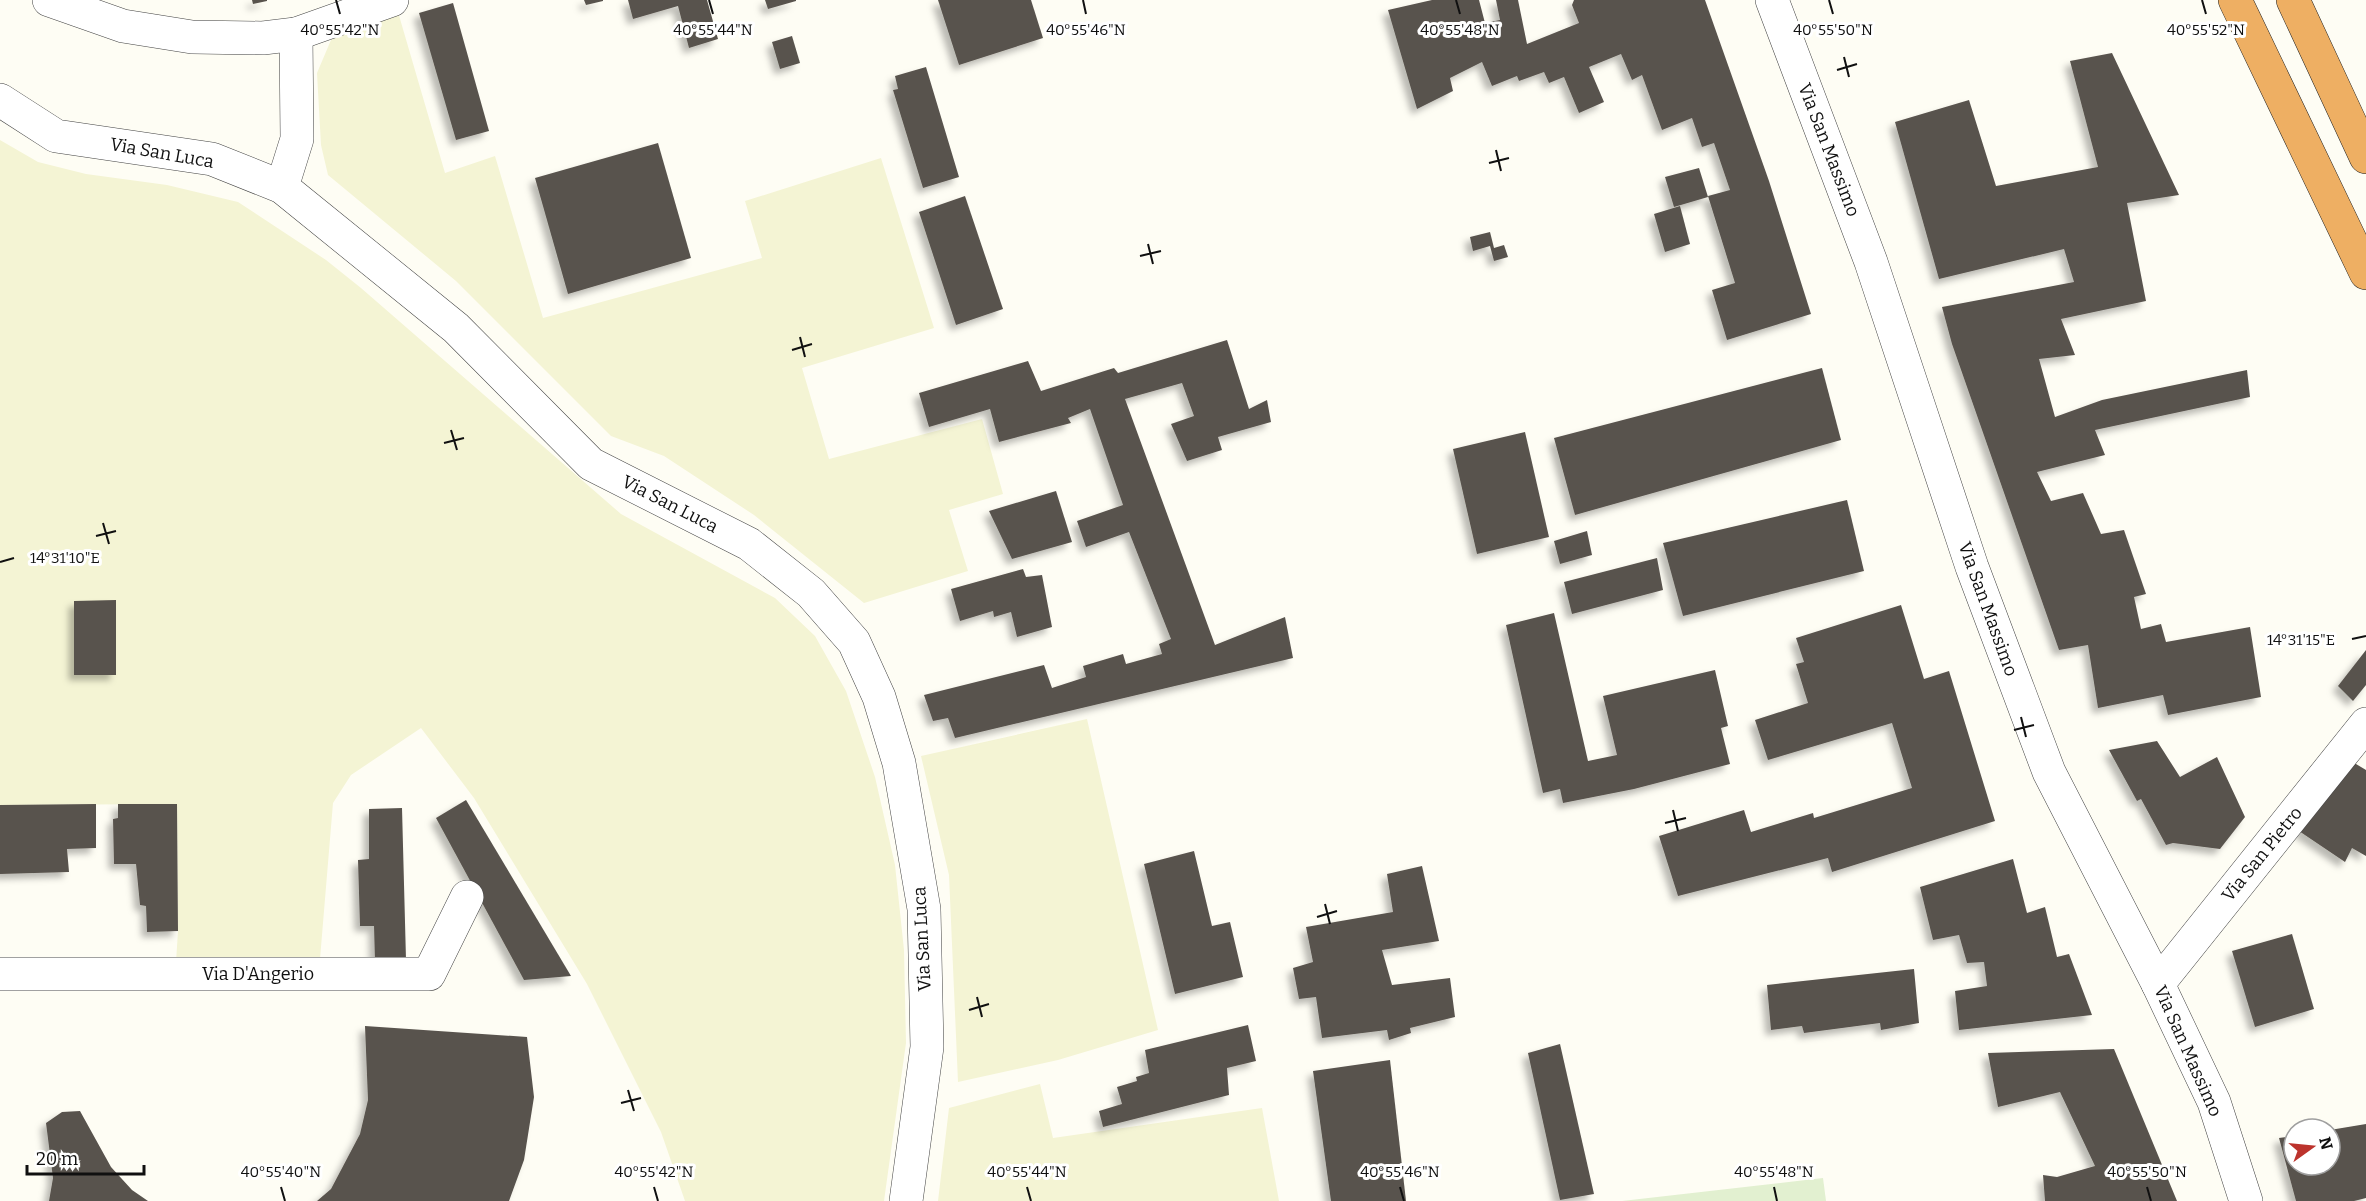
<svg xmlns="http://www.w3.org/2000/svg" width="2366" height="1201" font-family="Bitter,serif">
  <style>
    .farmland { fill: #f4f4d4 }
    .pitch { fill: #e2f0d0 }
    .building { fill: #59534d; filter: url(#shadow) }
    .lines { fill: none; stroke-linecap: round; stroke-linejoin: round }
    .minor-casing { stroke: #434343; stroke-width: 34 }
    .highway-casing { stroke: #212121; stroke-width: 34 }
    .minor { stroke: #fff; stroke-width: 33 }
    .highway { stroke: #eeaf63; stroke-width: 33 }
    .ticks { fill: none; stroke: #101010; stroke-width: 2 }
    .labels { text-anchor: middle; stroke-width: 6; stroke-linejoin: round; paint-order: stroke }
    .street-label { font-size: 18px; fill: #101010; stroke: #fff }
    .ticks-label { font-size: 15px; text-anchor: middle; fill: #101010; stroke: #fff; stroke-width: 6; stroke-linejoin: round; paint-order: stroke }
  </style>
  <defs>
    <filter id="shadow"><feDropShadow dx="-5.5" dy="5.5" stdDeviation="3" flood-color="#0004"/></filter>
  </defs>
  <rect width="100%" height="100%" fill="#fefdf4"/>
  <g class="farmland">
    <polygon points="398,12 445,173 495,156 543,318 762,258 745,201 881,158 934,328 802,368 829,459 982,419 1003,494 949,510 968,571 864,603 754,515 664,456 611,436 456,281 328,175 321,145 317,73 331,40"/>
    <polygon points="0,140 38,162 86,174 167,185 238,202 326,260 361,288 621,514 775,598 815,636 846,691 875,777 895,865 904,950 906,1043 884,1201 685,1201 661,1132 587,984 474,798 421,728 351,775 333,803 320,959 176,962 178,931 177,804 0,805"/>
    <polygon points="1087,719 1158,1030 1058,1060 958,1082 949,875 921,756"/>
    <polygon points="1040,1084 1053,1138 1262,1108 1279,1201 938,1201 949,1108"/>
  </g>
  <polygon class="pitch" points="1823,1178 1826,1201 1622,1201"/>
  <g class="building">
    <polygon points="252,0 267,0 267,1 253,4"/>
    <polygon points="584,0 603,0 603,1 586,5"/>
    <polygon points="628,0 707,0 718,39 689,48 678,6 633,19"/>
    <polygon points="765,0 796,0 796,1 768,9"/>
    <polygon points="938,0 1031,0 1043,38 959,65"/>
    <polygon points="1432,0 1479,0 1485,23 1500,20 1496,0 1518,0 1527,44 1579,23 1572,5 1574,0 1705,0 1769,181 1811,314 1727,340 1712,290 1735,283 1708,196 1730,190 1714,143 1702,147 1692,118 1662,130 1642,75 1632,80 1621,54 1589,67 1604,102 1579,113 1564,77 1549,83 1544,72 1519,81 1517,76 1492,86 1482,62 1450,78 1453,91 1417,109 1388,10"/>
    <polygon points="453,3 489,131 456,140 419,13"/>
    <polygon points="792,36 800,63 780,69 772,42"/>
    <polygon points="2112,53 2179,195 2127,203 2146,301 2061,319 2075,355 2039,359 2055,417 2102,400 2247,370 2250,397 2095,430 2105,455 2037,472 2051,501 2083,493 2101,534 2124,530 2146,594 2134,597 2141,629 2161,624 2166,642 2250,627 2261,697 2168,715 2163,695 2098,708 2088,645 2059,650 1952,344 1942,307 2074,282 2064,249 1939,279 1895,122 1969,100 1996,186 2098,167 2070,61"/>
    <polygon points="926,67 959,177 923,188 893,90 898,89 895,76"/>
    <polygon points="658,143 691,258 568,294 535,178"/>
    <polygon points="1699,168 1708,197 1674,207 1665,177"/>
    <polygon points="965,196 1003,309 956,325 919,212"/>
    <polygon points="1680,206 1690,244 1665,252 1654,214"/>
    <polygon points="1490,232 1494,248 1504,245 1508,257 1494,261 1490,246 1473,251 1470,237"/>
    <polygon points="1227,340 1249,409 1267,400 1271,422 1218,437 1222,450 1187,461 1171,424 1194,416 1182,383 1125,399 1215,645 1285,617 1293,658 955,738 948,718 933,721 924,695 1044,665 1052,688 1086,677 1083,666 1123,654 1126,664 1162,654 1159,644 1171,639 1129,532 1086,547 1077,521 1123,505 1090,409 1068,418 1071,423 999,442 990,409 929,427 919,393 1028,361 1041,391 1114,368 1118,373"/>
    <polygon points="1822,368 1841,440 1575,515 1554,438"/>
    <polygon points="1525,432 1549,537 1477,554 1453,449"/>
    <polygon points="1056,491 1072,542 1012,559 989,511"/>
    <polygon points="1847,500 1864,571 1683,616 1663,543"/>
    <polygon points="1587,531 1592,555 1560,564 1554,541"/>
    <polygon points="1657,558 1663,590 1572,614 1564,582"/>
    <polygon points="1023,569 1026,577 1042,575 1052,627 1017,637 1011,612 994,617 993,611 960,621 951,589"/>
    <polygon points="116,600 116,675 74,675 74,601"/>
    <polygon points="1901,605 1924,679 1949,671 1995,821 1832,872 1828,858 1678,896 1659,836 1744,810 1751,832 1813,813 1814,818 1912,788 1892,723 1768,760 1755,720 1808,703 1796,664 1804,662 1796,638"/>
    <polygon points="1554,613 1588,761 1617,755 1603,696 1715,670 1728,726 1721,728 1730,764 1634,789 1563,803 1560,789 1543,793 1506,625"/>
    <polygon points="2366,650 2366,685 2353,701 2338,686"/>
    <polygon points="2157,741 2180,777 2217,757 2245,817 2220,849 2173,843 2166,845 2141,799 2137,801 2109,750"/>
    <polygon points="2351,761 2366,770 2366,856 2352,848 2345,862 2299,831"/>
    <polygon points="466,800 571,976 524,980 436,818"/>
    <polygon points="96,804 96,848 67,849 69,872 0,874 0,805"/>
    <polygon points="118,804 177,804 178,931 147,932 146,906 140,905 136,864 114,864 113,819 118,818"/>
    <polygon points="402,808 406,960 375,962 374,926 360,926 358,860 369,859 369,809"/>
    <polygon points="1194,851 1212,926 1230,922 1243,977 1175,994 1144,864"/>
    <polygon points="2013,859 2027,913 2045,907 2057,957 2069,954 2092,1015 1959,1030 1955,991 1987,986 1984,962 1967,963 1959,935 1933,940 1920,887"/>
    <polygon points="1422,866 1439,941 1382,950 1392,985 1450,978 1455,1017 1410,1028 1411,1033 1389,1040 1387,1030 1322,1038 1316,997 1299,999 1293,968 1313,962 1306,927 1393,912 1387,874"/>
    <polygon points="2292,934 2314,1009 2255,1027 2232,951"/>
    <polygon points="1914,969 1919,1023 1881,1030 1880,1023 1804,1033 1802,1026 1771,1030 1767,985"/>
    <polygon points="1248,1025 1256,1061 1227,1068 1229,1095 1103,1127 1099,1111 1122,1104 1117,1087 1137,1081 1136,1077 1149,1073 1145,1050"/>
    <polygon points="365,1026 527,1037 534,1097 524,1160 509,1201 317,1201 331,1189 360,1134 368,1100"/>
    <polygon points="1560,1044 1594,1194 1560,1200 1528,1053"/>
    <polygon points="2114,1049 2177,1201 2045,1201 2043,1175 2057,1177 2095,1166 2060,1092 1998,1107 1988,1053"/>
    <polygon points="1390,1060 1406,1201 1331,1201 1313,1071"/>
    <polygon points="80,1111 111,1167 132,1190 148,1201 49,1201 53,1178 46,1123 62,1112"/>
    <polygon points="2366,1124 2366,1198 2354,1201 2296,1201 2279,1138 2294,1136 2294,1165 2330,1165 2330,1130"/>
  </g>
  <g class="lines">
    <g class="minor-casing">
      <g id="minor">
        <polyline points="49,0 123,26 192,37 263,38 296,34 392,0"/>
        <polyline points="1772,0 1871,262 1972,567 2049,772 2158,984 2214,1102 2246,1201"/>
        <polyline points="0,100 56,136 212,159 282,187 456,328 591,464 749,544 811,593 854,642 879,697 899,763 924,909 927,1047 906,1201"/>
        <polyline points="282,187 297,139 296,34"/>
        <polyline points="0,974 429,974 467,897"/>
        <polyline points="2158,984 2366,724"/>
      </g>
    </g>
    <g class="highway-casing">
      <g id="highway">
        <polyline points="2235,0 2366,273"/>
        <polyline points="2293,0 2366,157"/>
      </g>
    </g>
    <use href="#minor" class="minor"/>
    <use href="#highway" class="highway"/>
  </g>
  <path class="ticks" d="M 336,0 L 340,14M 709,0 L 713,14M 1083,0 L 1086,14M 1456,0 L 1460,14M 1829,0 L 1833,14M 2202,0 L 2206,14M 1844,57 L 1849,77M 1837,70 L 1857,64M 1496,150 L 1501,171M 1489,163 L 1509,158M 1148,244 L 1153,264M 1140,256 L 1161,251M 800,337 L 805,357M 792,350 L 812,344M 451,430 L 457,450M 444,443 L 464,438M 103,523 L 109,544M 96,536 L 116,531M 0,562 L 14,558M 2352,639 L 2366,636M 2021,717 L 2026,737M 2014,730 L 2034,725M 1673,810 L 1678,831M 1665,823 L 1686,818M 1325,904 L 1330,924M 1317,917 L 1337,911M 977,997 L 982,1017M 969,1010 L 989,1004M 628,1090 L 634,1111M 621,1103 L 641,1098M 281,1187 L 285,1201M 654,1187 L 658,1201M 1027,1187 L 1031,1201M 1400,1187 L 1404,1201M 1774,1187 L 1777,1201M 2147,1187 L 2151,1201"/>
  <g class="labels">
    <g class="street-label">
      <text transform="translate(1829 150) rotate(69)" y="6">Via San Massimo</text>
      <text transform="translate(162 153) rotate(10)" y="6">Via San Luca</text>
      <text transform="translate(670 504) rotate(27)" y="6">Via San Luca</text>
      <text transform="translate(1988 609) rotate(70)" y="6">Via San Massimo</text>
      <text transform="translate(2262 854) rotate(-51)" y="6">Via San Pietro</text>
      <text transform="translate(922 939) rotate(-93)" y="6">Via San Luca</text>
      <text x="258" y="980">Via D'Angerio</text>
      <text transform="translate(2188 1051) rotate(66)" y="6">Via San Massimo</text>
    </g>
  </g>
  <g class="ticks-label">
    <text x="340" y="35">40°55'42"N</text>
    <text x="713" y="35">40°55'44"N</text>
    <text x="1086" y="35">40°55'46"N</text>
    <text x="1460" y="35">40°55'48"N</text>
    <text x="1833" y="35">40°55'50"N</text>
    <text x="2206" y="35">40°55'52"N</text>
    <text x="65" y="563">14°31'10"E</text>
    <text x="2301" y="645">14°31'15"E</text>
    <text x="281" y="1177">40°55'40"N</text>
    <text x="654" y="1177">40°55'42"N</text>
    <text x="1027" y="1177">40°55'44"N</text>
    <text x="1400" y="1177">40°55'46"N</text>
    <text x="1774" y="1177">40°55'48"N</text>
    <text x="2147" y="1177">40°55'50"N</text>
  </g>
  <g transform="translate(2312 1147) rotate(75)"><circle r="28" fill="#ffffff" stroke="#9f9f9f" stroke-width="1.5"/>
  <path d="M0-4.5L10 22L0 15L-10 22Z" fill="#bc332d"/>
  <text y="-9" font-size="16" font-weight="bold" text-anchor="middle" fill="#101010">N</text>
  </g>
  <path d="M27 1165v9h117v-9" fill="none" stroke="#101010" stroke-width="3"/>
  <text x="36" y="1165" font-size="18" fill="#101010" stroke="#ffffff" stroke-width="4.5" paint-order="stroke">20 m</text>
</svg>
